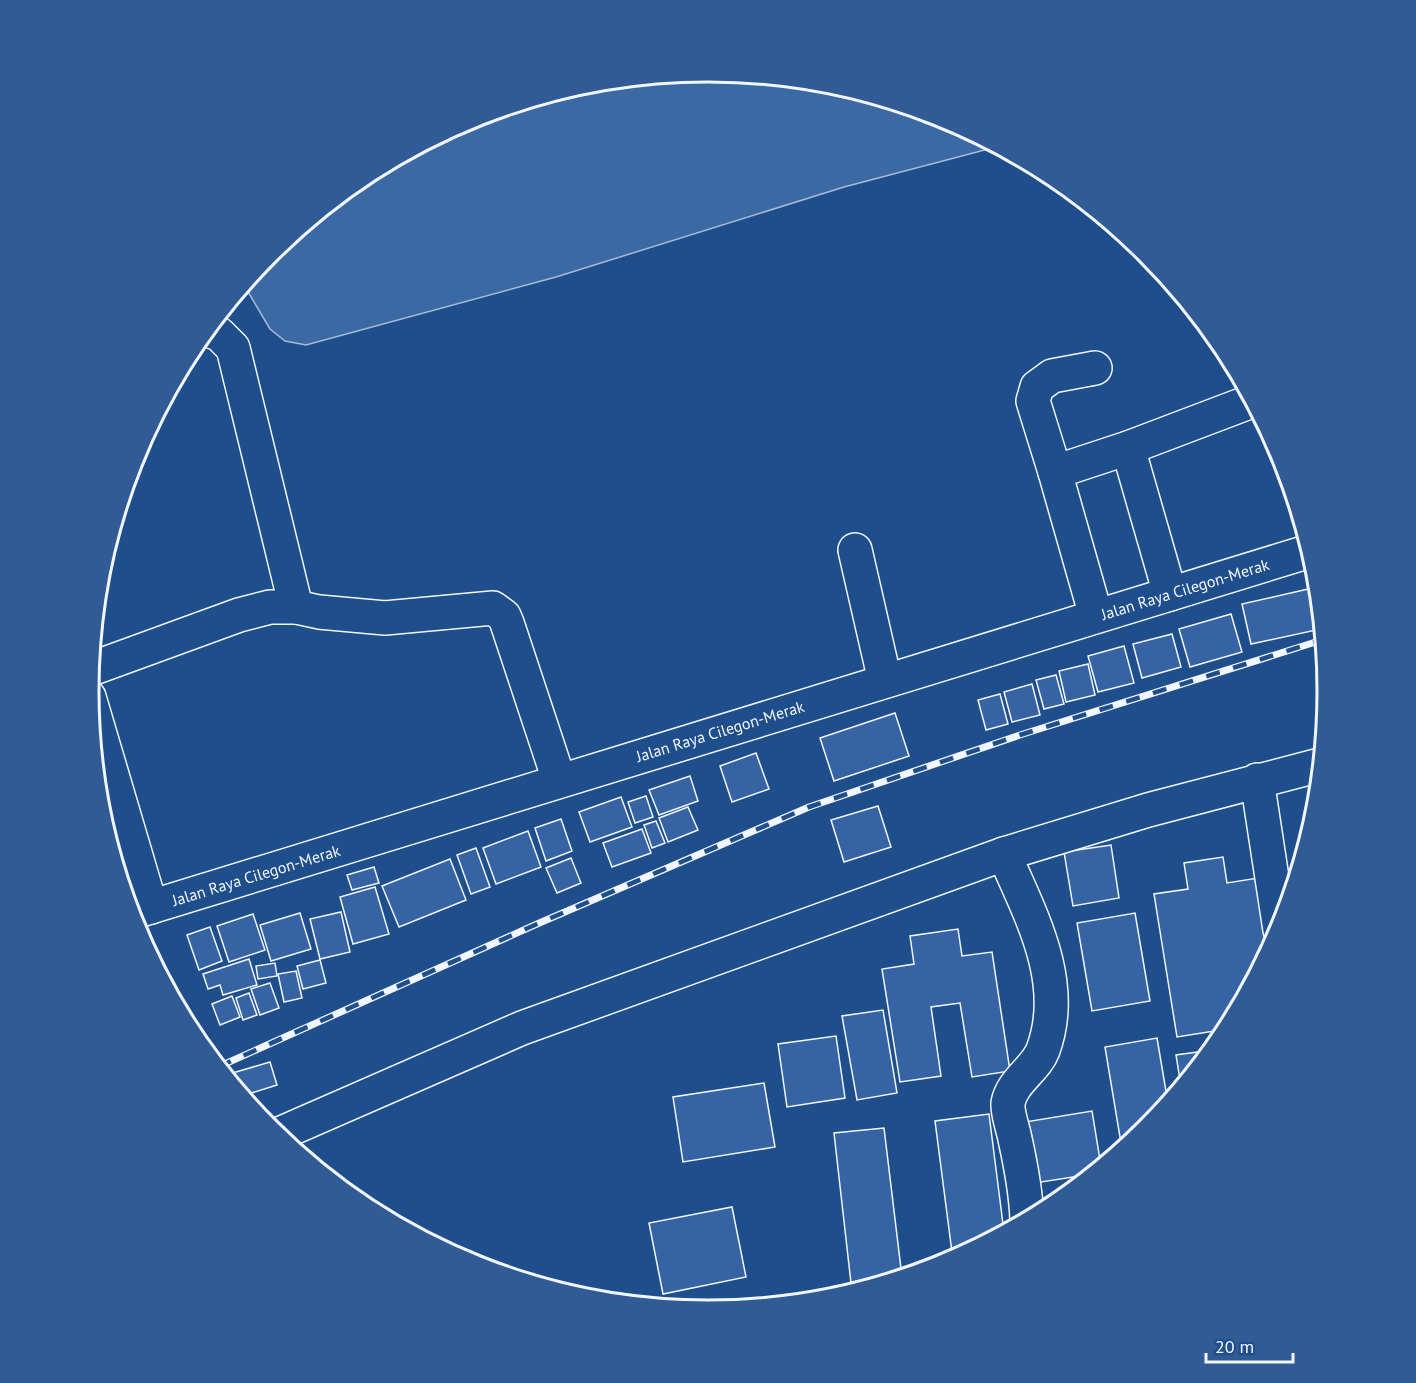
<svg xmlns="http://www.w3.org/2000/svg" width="1416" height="1383" font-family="'PT Sans',sans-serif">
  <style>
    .water { fill: #3b69a3; stroke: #a8bbd7; stroke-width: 1.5 }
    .building { fill: #3563a3; stroke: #f2f6ff; stroke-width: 1.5 }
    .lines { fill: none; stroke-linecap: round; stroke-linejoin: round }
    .minor-casing { stroke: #f2f6ff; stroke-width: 36 }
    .highway-casing { stroke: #f2f6ff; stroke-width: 36 }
    .minor { stroke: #1f4e8c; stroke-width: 33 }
    .highway { stroke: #1f4e8c; stroke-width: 33 }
    .rail-casing { stroke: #f2f6ff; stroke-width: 7 }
    .rail { stroke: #1f4e8c; stroke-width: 4.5; stroke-dasharray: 14; stroke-linecap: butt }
    .labels { text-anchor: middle; stroke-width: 4.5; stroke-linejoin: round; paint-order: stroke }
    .street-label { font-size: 16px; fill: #f2f6ff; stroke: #1f4e8c }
    .rim { fill: none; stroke: #f2f6ff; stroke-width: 3 }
  </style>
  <rect width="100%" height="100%" fill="#1f4e8c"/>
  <polygon class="water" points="708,72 829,84 945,119 996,147 844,187 556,277 306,345 285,341 270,329 244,285 270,253 364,176 471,119 587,84"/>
  <g class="building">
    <polygon points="1317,587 1321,629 1251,644 1242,604"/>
    <polygon points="1231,614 1242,652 1190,667 1179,629"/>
    <polygon points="1172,634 1181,667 1142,678 1133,644"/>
    <polygon points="1124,646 1134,683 1098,692 1088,656"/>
    <polygon points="1088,664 1095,695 1066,702 1059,671"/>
    <polygon points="1056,675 1064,704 1044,709 1036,680"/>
    <polygon points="1032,684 1040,715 1012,722 1004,692"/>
    <polygon points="1000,694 1008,724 986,730 978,700"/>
    <polygon points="895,713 909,756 834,781 820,738"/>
    <polygon points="756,753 769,789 732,802 720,766"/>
    <polygon points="690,776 698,801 659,815 649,790"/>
    <polygon points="646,796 653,817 635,823 628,802"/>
    <polygon points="621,797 632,827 590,842 579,812"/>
    <polygon points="878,806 891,847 844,862 831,820"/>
    <polygon points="688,807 698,830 668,842 659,818"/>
    <polygon points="561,819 572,851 546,861 535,828"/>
    <polygon points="656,821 665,843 652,848 644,825"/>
    <polygon points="642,829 651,853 612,867 603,843"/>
    <polygon points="528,831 541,867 496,884 483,848"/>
    <polygon points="1111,845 1119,898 1073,906 1064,852"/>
    <polygon points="476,848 490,887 471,894 457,855"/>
    <polygon points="1223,857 1227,883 1258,878 1269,950 1227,1029 1177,1037 1154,894 1188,889 1184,863"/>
    <polygon points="571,858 581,883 557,893 546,868"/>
    <polygon points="450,859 466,900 399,927 382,886"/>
    <polygon points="374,867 379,883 352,890 347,875"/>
    <polygon points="375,887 389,934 353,944 340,897"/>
    <polygon points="341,912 350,952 320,959 310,919"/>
    <polygon points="300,913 311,949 271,961 260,925"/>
    <polygon points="1135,913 1150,1001 1092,1011 1077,923"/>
    <polygon points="253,914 265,950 229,962 217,926"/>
    <polygon points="210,927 222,961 199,970 187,935"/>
    <polygon points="958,929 962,956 992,952 1010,1071 972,1077 960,1003 931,1007 941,1076 900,1082 882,969 914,964 910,936"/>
    <polygon points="249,959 257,985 223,995 220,985 208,989 203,974"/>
    <polygon points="320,960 326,983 303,989 297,966"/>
    <polygon points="275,963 277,976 258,979 256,966"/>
    <polygon points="296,971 302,998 284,1002 278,974"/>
    <polygon points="270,983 279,1008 260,1015 251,989"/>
    <polygon points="249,993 257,1015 243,1020 236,998"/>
    <polygon points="232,996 240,1017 220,1025 212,1004"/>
    <polygon points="883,1010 897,1093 857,1100 842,1016"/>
    <polygon points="836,1036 845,1098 787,1107 778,1044"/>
    <polygon points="1157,1038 1168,1103 1146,1130 1122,1149 1105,1047"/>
    <polygon points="1212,1050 1181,1086 1176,1055"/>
    <polygon points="270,1062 277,1085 242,1096 231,1082 229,1074"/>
    <polygon points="764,1083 775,1147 683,1162 673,1097"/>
    <polygon points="1092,1111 1101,1166 1092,1174 1035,1183 1025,1122"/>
    <polygon points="989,1114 1004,1232 953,1260 935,1121"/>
    <polygon points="884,1128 902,1277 852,1292 834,1133"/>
    <polygon points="1081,1183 1072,1191 1071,1184"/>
    <polygon points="732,1207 746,1277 663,1294 649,1223"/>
  </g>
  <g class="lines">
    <g class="minor-casing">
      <g id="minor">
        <polyline points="207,330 219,334 233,348 296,607"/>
        <polyline points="1128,448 1170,594"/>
        <polyline points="1055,472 1033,401 1037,387 1052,376 1095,368"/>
        <polyline points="855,550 885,681"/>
        <polyline points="1096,616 1055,472 1128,448 1252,401"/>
        <polyline points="91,669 239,615 270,607 296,607 319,612 385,618 493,608 504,616 507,623 559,780"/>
        <polyline points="89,697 151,907"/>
        <polyline points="1257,780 1280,930"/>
        <path d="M 1004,854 C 1031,916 1068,982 1043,1050 C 1036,1069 1012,1081 1008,1103 C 1007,1113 1013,1128 1015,1139 C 1021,1166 1026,1192 1027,1220"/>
        <polyline points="277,1135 522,1028 1004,854 1148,810 1320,765"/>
      </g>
    </g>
    <g class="highway-casing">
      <polyline id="highway" points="131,913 1310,551"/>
    </g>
    <use href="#minor" class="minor"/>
    <use href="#highway" class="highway"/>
    <g class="rail-casing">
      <polyline id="rail" points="218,1067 537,924 809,807 1020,735 1322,640"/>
    </g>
    <use href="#rail" class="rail"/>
  </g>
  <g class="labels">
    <g class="street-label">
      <text transform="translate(1185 589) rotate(-17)" y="6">Jalan Raya Cilegon-Merak</text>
      <text transform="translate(720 731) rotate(-17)" y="6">Jalan Raya Cilegon-Merak</text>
      <text transform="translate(256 875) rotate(-17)" y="6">Jalan Raya Cilegon-Merak</text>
    </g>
  </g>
  <path d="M0 0H1416V1383H0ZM99 691a609 609 0 1 1 1218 0a609 609 0 1 1-1218 0Z" fill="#305b95" fill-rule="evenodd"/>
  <path class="rim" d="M99 691a609 609 0 1 1 1218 0a609 609 0 1 1-1218 0Z"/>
  <path d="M1206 1353v9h87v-9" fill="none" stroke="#f2f6ff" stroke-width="3"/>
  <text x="1215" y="1353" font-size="18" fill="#f2f6ff" stroke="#1f4e8c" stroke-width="4.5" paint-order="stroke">20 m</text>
</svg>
